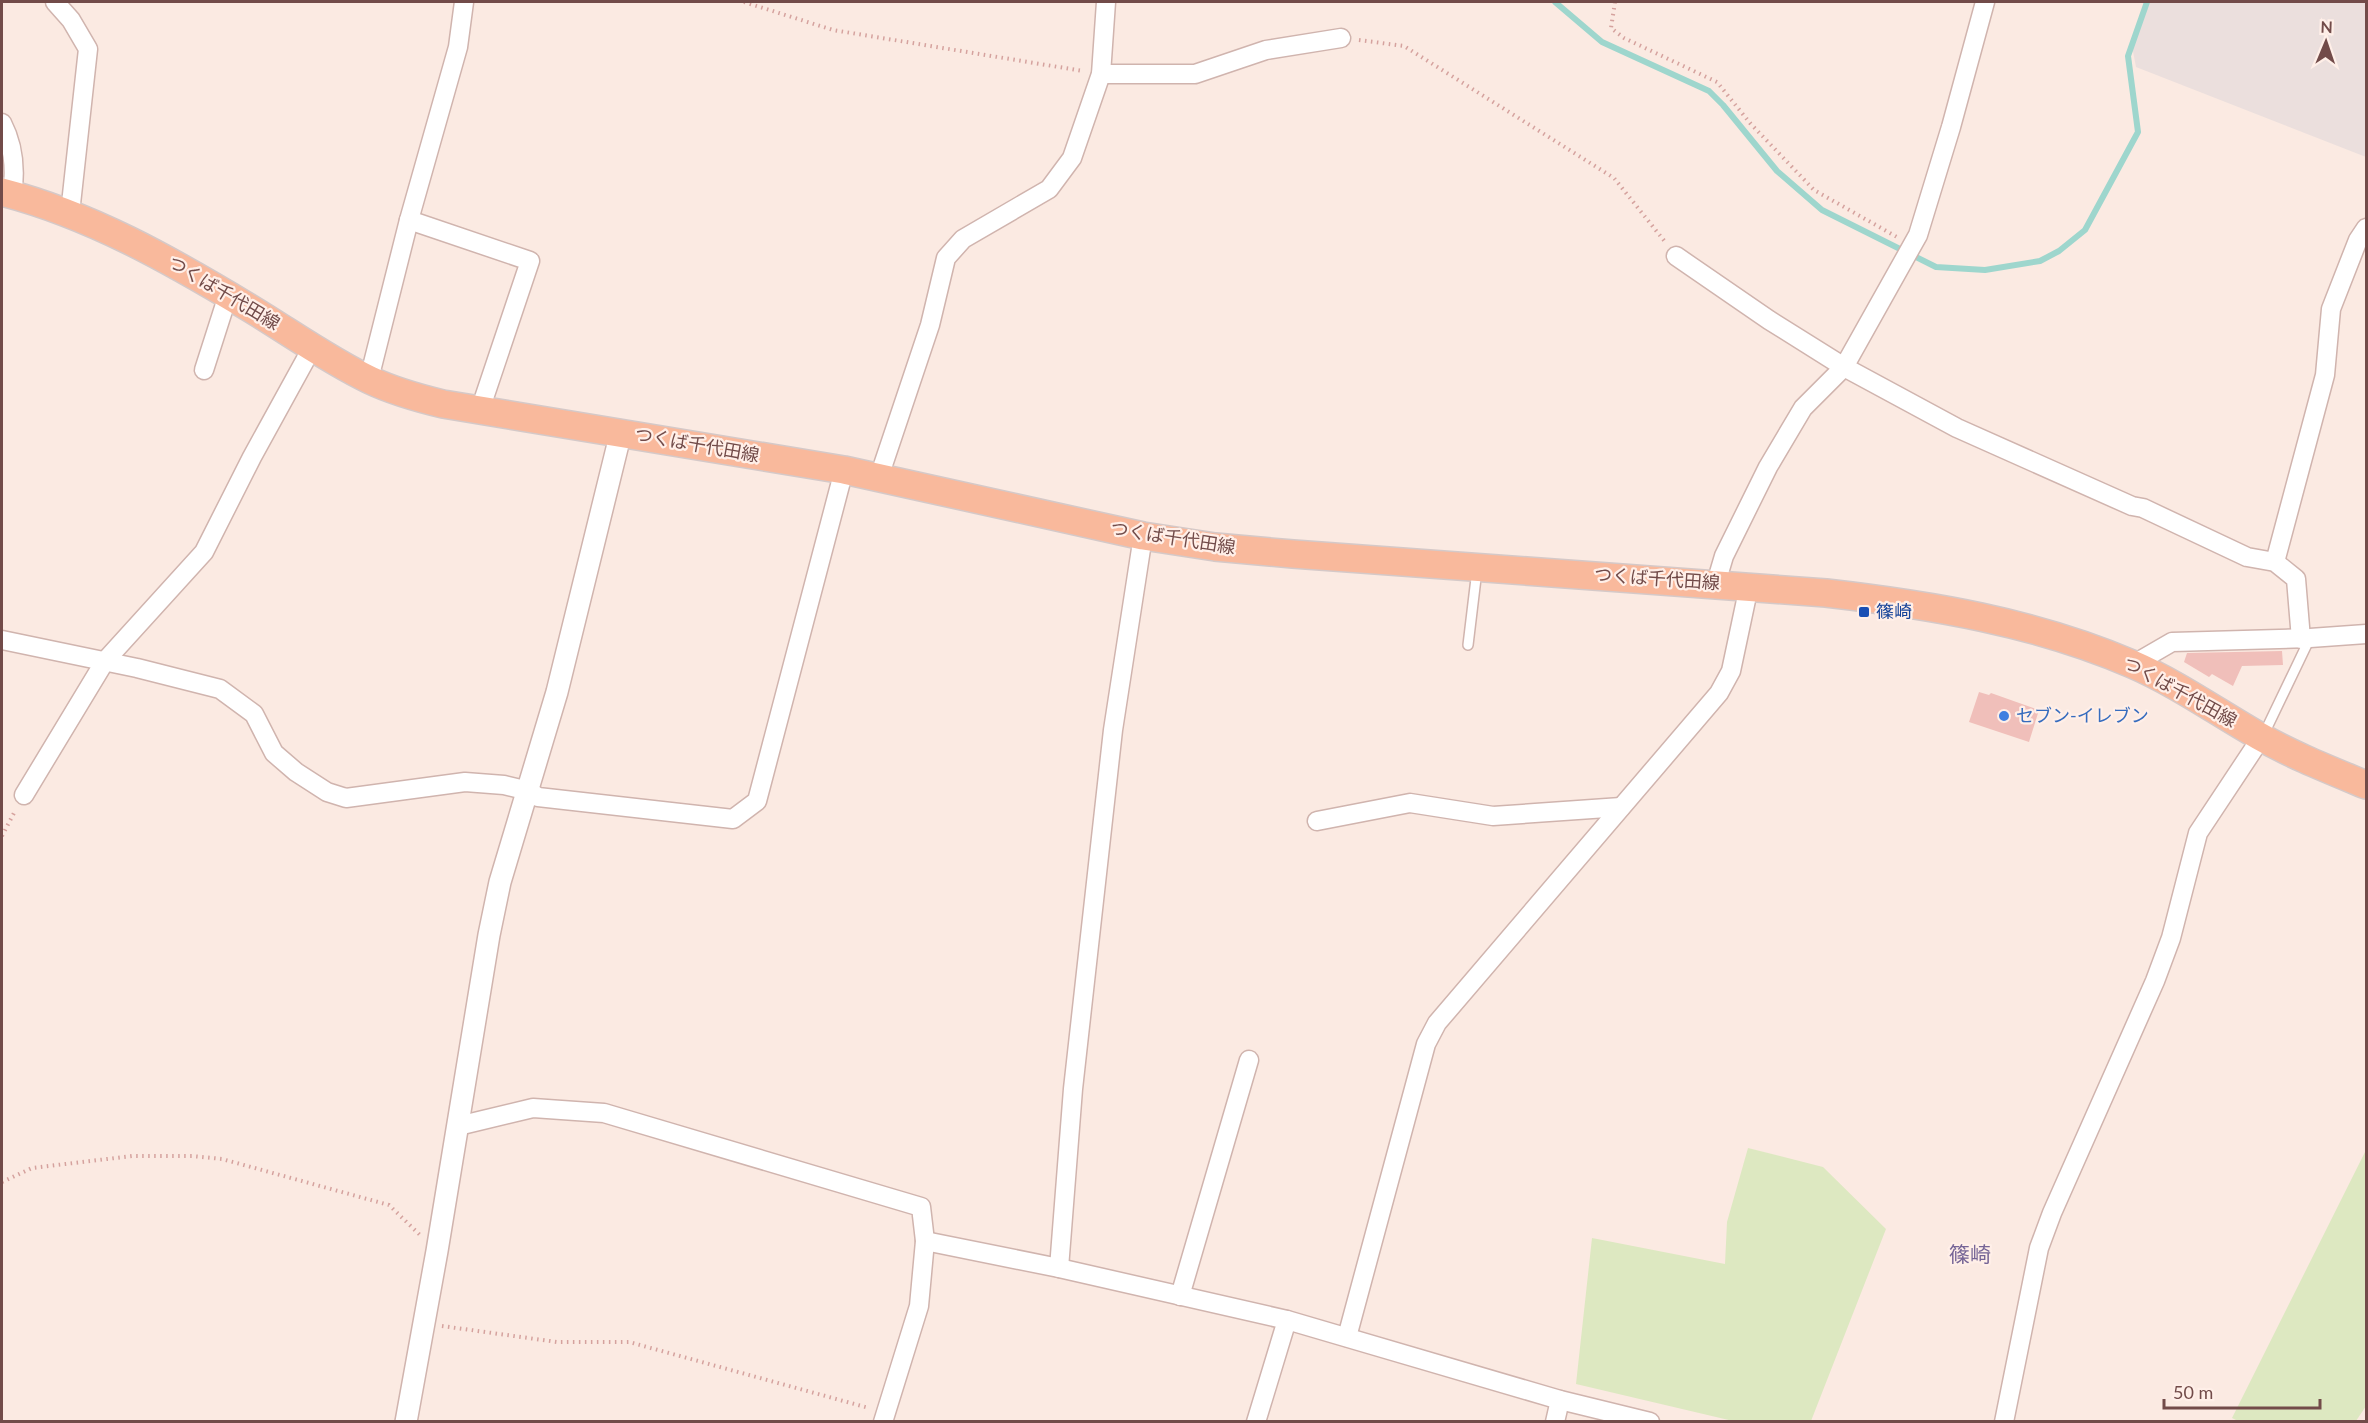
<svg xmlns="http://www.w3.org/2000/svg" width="2368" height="1423" font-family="Lato,'Noto Sans JP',sans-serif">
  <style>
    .industrial { fill: #ebdfdd }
    .green { fill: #dde8c1 }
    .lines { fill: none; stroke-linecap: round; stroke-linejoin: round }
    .stream { stroke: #9ed6cd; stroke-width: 6 }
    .building { fill: #f0bfba }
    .service-casing { stroke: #d0b4ae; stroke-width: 12 }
    .minor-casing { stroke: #d0b4ae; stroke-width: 21 }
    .tertiary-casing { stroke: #d0b4ae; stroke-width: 24 }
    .primary-casing { stroke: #d5c9c8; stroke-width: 30 }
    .path { stroke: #d5a29e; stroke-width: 4; stroke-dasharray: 1.5 4.5; stroke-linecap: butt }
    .service { stroke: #fff; stroke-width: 9 }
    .minor { stroke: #fff; stroke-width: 18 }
    .tertiary { stroke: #fff; stroke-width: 21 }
    .primary { stroke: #f9b99c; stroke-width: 27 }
    .transit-dot { fill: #1a4fb4; stroke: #ffefe8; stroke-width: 2 }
    .shop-dot { fill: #3f7fe0; stroke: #ffefe8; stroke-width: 2 }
    .labels { text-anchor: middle; stroke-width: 4.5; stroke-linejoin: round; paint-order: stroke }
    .street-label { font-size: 18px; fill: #724b49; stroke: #ffefe8 }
    .transit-label { font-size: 18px; fill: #164399; stroke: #ffefe8; text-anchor: start }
    .shop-label { font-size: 18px; fill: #366cbe; stroke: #ffefe8; text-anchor: start }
    .quarter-label { font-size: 21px; fill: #766596; stroke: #ffefe8 }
  </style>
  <rect width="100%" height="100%" fill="#fbeae2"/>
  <polygon class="industrial" points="2146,2 2366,2 2366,157 2136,67 2131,41"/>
  <g class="green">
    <polygon points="1748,1148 1823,1167 1886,1229 1811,1421 1733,1421 1576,1384 1592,1238 1725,1264 1727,1222"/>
    <polygon points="2365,1152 2366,1406 2356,1421 2240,1422 2232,1418"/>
  </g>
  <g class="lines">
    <polyline class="stream" points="1555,2 1602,42 1709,91 1723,105 1777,171 1822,210 1936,267 1985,270 2040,261 2059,251 2085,230 2138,132 2128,56 2147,2"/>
  </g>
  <g class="building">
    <polygon points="2282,651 2283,665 2242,666 2233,686 2212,674 2209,677 2184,662 2187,653"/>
    <polygon points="1979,692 1989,695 1991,693 2039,710 2029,742 1969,722"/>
  </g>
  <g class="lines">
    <g class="service-casing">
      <g id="service">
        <polyline points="1468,645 1477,570"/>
        <polyline points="2263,736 2310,638"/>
      </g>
    </g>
    <g class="minor-casing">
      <g id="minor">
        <polyline points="55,2 71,20 88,49 70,213"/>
        <polyline points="1101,74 1195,74 1266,50 1341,38"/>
        <path d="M 2,123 C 14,146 16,169 12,195"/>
        <polyline points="409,220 530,261 480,410"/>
        <polyline points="1676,256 1769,320 1844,367 1957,428 2132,506 2143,508 2247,557 2275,562 2296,579 2301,639"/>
        <polyline points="204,370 228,295"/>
        <polyline points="369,379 409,220 458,47 464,2"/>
        <polyline points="879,477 930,325 946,258 963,239 1049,189 1072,158 1101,74 1106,2"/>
        <polyline points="2275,562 2325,375 2331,309 2358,240 2366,228"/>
        <polyline points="1716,583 1724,556 1768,467 1803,408 1844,367 1918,235 1951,127 1985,2"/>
        <polyline points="2,640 137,668 220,689 254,714 274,753 296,772 327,792 346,798 465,782 504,785 529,791 538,797 733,819 757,801 844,470"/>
        <polyline points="2134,664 2172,642 2310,638 2366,634"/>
        <polyline points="24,795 105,661 204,552 252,457 313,346"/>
        <polyline points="1317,821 1410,803 1493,816 1621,807"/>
        <polyline points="458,1126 533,1108 604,1113 921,1207 925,1241 919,1306 883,1422"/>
        <polyline points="925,1241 1059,1268 1287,1320 1560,1400 1650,1422"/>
        <polyline points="1059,1268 1073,1089 1113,730 1143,536"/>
        <polyline points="1180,1296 1249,1060"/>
        <polyline points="1347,1337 1426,1044 1437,1023 1719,693 1731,671 1749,586"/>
        <polyline points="1256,1422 1287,1320"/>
        <polyline points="1555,1422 1560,1400"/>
        <polyline points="2004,1422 2039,1248 2052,1213 2155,981 2171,938 2198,833 2261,738"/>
      </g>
    </g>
    <g class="tertiary-casing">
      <polyline id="tertiary" points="406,1422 437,1251 489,935 500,882 557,692 621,432"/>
    </g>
    <g class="primary-casing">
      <path id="primary" d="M 2,192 C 91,215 170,260 248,307 C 288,331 328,360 370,380 C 393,391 418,398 443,404 L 844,470 L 1143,536 L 1215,547 L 1293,554 L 1826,593 C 1931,605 2034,622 2132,664 C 2176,683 2217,712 2259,736 C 2292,755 2330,770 2366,785"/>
    </g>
    <g class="path">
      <polyline points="744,2 833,30 1083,71"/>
      <polyline points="1615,2 1611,28 1624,38 1717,82 1750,123 1814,190 1897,237"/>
      <polyline points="1359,40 1404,46 1614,178 1666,243"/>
      <polyline points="2,836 15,811"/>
      <polyline points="2,1182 32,1168 132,1156 192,1156 222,1159 389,1205 420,1235"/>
      <polyline points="442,1326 557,1342 629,1342 869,1408"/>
    </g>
    <use href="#service" class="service"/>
    <use href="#minor" class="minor"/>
    <use href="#tertiary" class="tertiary"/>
    <use href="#primary" class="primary"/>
  </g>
  <rect class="transit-dot" x="1858" y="606" width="12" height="12" rx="3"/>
  <circle class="shop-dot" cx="2004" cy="716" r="6"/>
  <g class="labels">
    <g class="street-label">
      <text transform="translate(224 293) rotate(31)" y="6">つくば千代田線</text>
      <text transform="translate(697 445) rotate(10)" y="6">つくば千代田線</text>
      <text transform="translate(1173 538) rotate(9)" y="6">つくば千代田線</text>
      <text transform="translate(1657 579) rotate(4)" y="6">つくば千代田線</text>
      <text transform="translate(2180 692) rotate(29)" y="6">つくば千代田線</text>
    </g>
    <g class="transit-label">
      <text x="1876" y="618">篠崎</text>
    </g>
    <g class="shop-label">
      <text x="2016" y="722">セブン-イレブン</text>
    </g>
    <g class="quarter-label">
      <text x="1970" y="1262">篠崎</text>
    </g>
  </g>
  <rect width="2368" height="1423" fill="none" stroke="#724b49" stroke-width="6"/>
  <g transform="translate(2326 42) rotate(2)" stroke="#ffefe8" stroke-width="4.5" paint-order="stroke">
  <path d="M0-4.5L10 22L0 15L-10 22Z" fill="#724b49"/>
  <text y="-9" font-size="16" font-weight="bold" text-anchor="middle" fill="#724b49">N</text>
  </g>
  <path d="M2164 1399v9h156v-9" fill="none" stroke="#724b49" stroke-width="3"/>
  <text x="2173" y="1399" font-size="18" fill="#724b49" stroke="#ffefe8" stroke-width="4.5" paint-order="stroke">50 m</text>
</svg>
